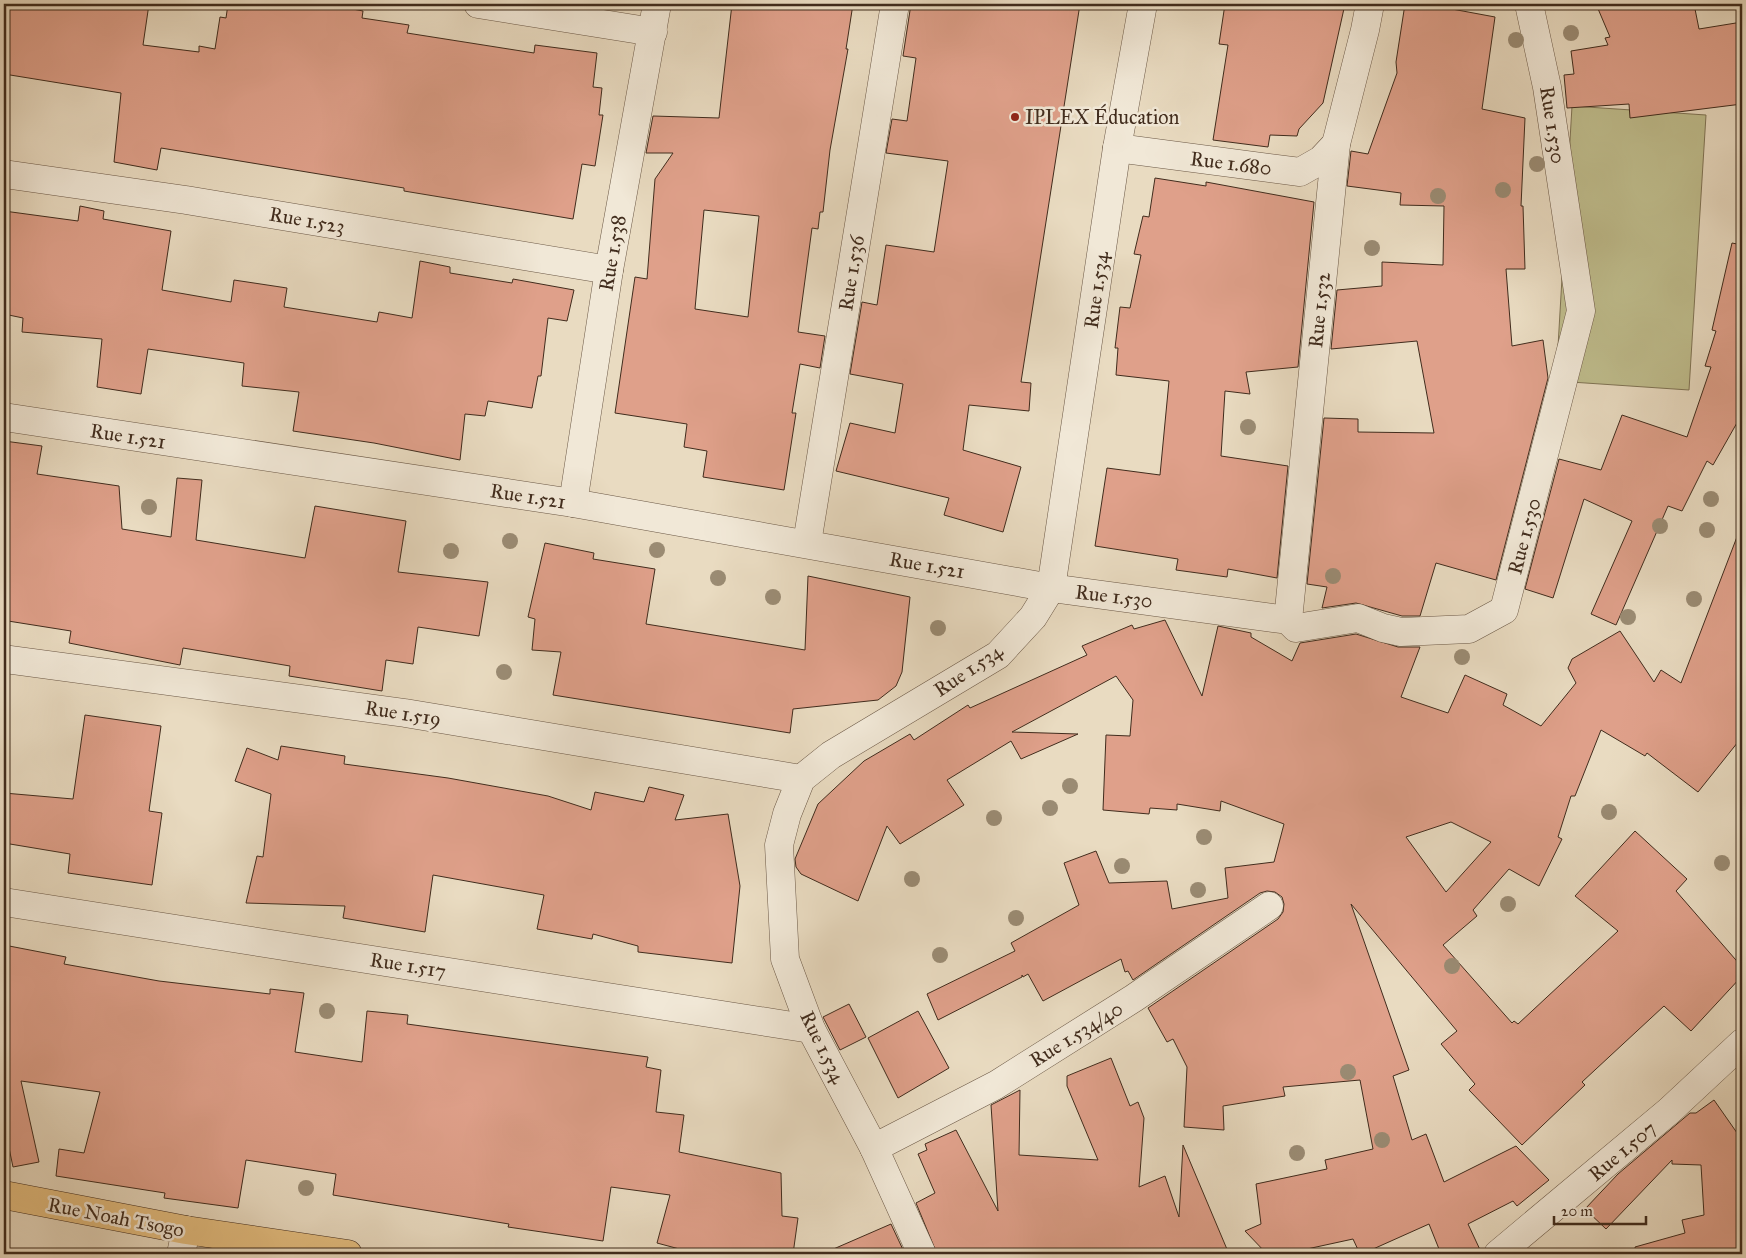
<svg xmlns="http://www.w3.org/2000/svg" width="1746" height="1258" font-family="'IM FELL Great Primer',serif">
  <style>
    .green { fill: #bfbd8d; stroke: #807455 }
    .building { fill: #dfa08a; stroke: #412c1d; fill-rule: evenodd }
    .lines { fill: none; stroke-linecap: round; stroke-linejoin: round }
    .minor-casing { stroke: #6b5846; stroke-width: 29 }
    .major-casing { stroke: #412c1d; stroke-width: 29 }
    .minor { stroke: #f1e8d7; stroke-width: 28 }
    .major { stroke: #e4be80; stroke-width: 28 }
    .tree { fill: #9a8b73 }
    .poi-dot { fill: #8f2418; stroke: #f1e8d7; stroke-width: 2 }
    .labels { text-anchor: middle; stroke-width: 5; stroke-linejoin: round; paint-order: stroke }
    .poi-label { font-size: 20px; fill: #412c1d; stroke: #f1e8d7; text-anchor: start }
    .street-label { font-size: 20px; fill: #412c1d; stroke: #f1e8d7 }
  </style>
  <rect width="100%" height="100%" fill="#e9dbc1"/>
  <filter id="stains"><feTurbulence type="fractalNoise" baseFrequency=".004" numOctaves="4"/><feColorMatrix values="0 0 0 0 .2 0 0 0 0 .09 0 0 0 0 .02 0 0 0 .5 -.17"/></filter>
  <radialGradient id="worn" r=".72"><stop offset=".6" stop-color="#630" stop-opacity="0"/><stop offset="1" stop-color="#630" stop-opacity=".3"/></radialGradient>
  <polygon class="green" points="1572,106 1706,115 1689,390 1556,381"/>
  <g class="building">
    <polygon points="4,4 149,4 143,45 199,52 199,46 215,49 220,17 226,18 228,4 281,4 336,9 337,6 363,11 362,18 409,25 407,33 534,53 535,45 597,53 593,87 602,88 599,115 603,115 595,166 582,164 573,219 404,191 404,188 161,148 157,170 114,162 121,93 4,74"/>
    <path d="M 732,4 L 853,4 L 846,49 L 848,49 L 830,150 L 823,212 L 820,212 L 818,229 L 812,228 L 798,332 L 825,336 L 820,368 L 800,364 L 792,413 L 796,413 L 784,490 L 703,477 L 707,451 L 684,447 L 687,424 L 615,413 L 635,277 L 647,279 L 655,179 L 673,153 L 646,153 L 653,116 L 719,118 ZM 704,210 L 759,216 L 748,317 L 695,309 Z"/>
    <polygon points="911,4 1080,4 1021,382 1031,383 1029,411 969,405 963,450 1021,467 1003,532 944,515 949,498 836,471 850,423 895,433 903,384 850,374 862,302 877,305 886,245 934,252 948,161 886,153 892,119 907,121 916,58 903,56"/>
    <polygon points="1225,4 1345,4 1323,103 1299,129 1297,136 1270,135 1268,147 1213,140 1228,45 1219,44"/>
    <polygon points="1405,4 1425,4 1495,17 1482,109 1525,118 1521,206 1523,206 1525,269 1506,269 1512,346 1543,340 1548,378 1496,580 1436,563 1420,616 1402,616 1356,603 1322,608 1327,587 1307,584 1324,418 1358,419 1358,432 1434,433 1417,341 1331,349 1337,290 1382,286 1382,262 1443,265 1444,206 1400,205 1401,193 1347,186 1351,151 1368,154 1397,73 1396,62"/>
    <polygon points="1596,4 1694,4 1699,29 1742,22 1742,104 1630,118 1629,104 1567,108 1564,75 1574,74 1571,51 1608,45 1605,38 1610,37"/>
    <polygon points="1155,178 1206,186 1206,182 1314,202 1298,367 1246,372 1250,394 1225,391 1221,456 1288,466 1277,578 1228,569 1227,577 1176,570 1178,559 1095,546 1107,468 1160,475 1169,381 1116,375 1118,348 1115,348 1120,307 1130,308 1141,255 1134,254 1143,216 1149,217"/>
    <polygon points="80,206 104,211 103,219 171,231 162,290 231,302 234,280 287,288 284,307 377,322 379,312 412,318 420,261 450,267 450,273 512,283 513,279 574,290 567,321 548,318 541,376 538,376 532,408 488,401 485,416 465,414 460,460 374,443 293,431 299,392 242,386 244,363 148,349 141,394 97,387 102,339 22,332 23,318 4,314 4,211 78,221"/>
    <polygon points="1732,243 1742,245 1742,414 1713,465 1707,461 1682,511 1668,506 1616,625 1591,614 1632,521 1584,499 1553,598 1525,589 1559,459 1601,470 1622,415 1687,437 1711,367 1705,366 1716,331 1712,330"/>
    <polygon points="4,441 42,446 37,474 119,486 122,529 171,537 177,478 202,480 196,540 305,558 315,506 406,521 398,572 488,582 479,636 418,627 413,664 386,660 382,691 289,676 290,666 183,648 180,665 69,643 71,631 8,621 9,609 4,608"/>
    <path d="M 1740,529 L 1742,529 L 1742,737 L 1698,792 L 1647,753 L 1645,756 L 1601,730 L 1575,796 L 1571,796 L 1558,837 L 1562,839 L 1539,886 L 1509,869 L 1473,910 L 1477,916 L 1443,945 L 1512,1023 L 1514,1021 L 1518,1024 L 1618,931 L 1575,896 L 1635,831 L 1687,879 L 1676,891 L 1742,967 L 1742,976 L 1691,1031 L 1664,1006 L 1582,1082 L 1585,1085 L 1522,1145 L 1469,1090 L 1475,1084 L 1441,1044 L 1457,1031 L 1351,904 L 1409,1070 L 1393,1076 L 1412,1140 L 1426,1134 L 1444,1182 L 1516,1146 L 1549,1180 L 1517,1206 L 1513,1201 L 1468,1224 L 1482,1254 L 1441,1254 L 1429,1224 L 1362,1254 L 1360,1254 L 1353,1239 L 1284,1254 L 1267,1254 L 1245,1231 L 1261,1224 L 1256,1184 L 1327,1169 L 1325,1160 L 1373,1149 L 1360,1080 L 1283,1087 L 1285,1096 L 1223,1106 L 1224,1130 L 1184,1127 L 1187,1067 L 1173,1039 L 1167,1042 L 1148,1008 L 1278,919 L 1283,912 L 1284,904 L 1282,897 L 1275,892 L 1267,891 L 1260,893 L 1133,980 L 1128,971 L 1125,972 L 1121,959 L 1043,1001 L 1028,974 L 1023,977 L 1022,975 L 1022,977 L 938,1020 L 927,994 L 1015,951 L 1011,943 L 1079,905 L 1064,863 L 1096,851 L 1109,883 L 1167,881 L 1172,909 L 1228,898 L 1225,868 L 1274,862 L 1284,824 L 1221,801 L 1220,811 L 1177,804 L 1177,810 L 1150,808 L 1149,814 L 1103,810 L 1106,735 L 1130,736 L 1133,700 L 1116,676 L 1012,732 L 1078,734 L 1021,759 L 1011,741 L 947,780 L 964,805 L 900,844 L 887,826 L 858,901 L 801,874 L 796,867 L 795,859 L 818,804 L 864,761 L 910,734 L 914,740 L 968,705 L 970,708 L 1087,655 L 1082,646 L 1132,625 L 1134,629 L 1165,620 L 1202,696 L 1218,626 L 1251,633 L 1251,637 L 1292,661 L 1300,643 L 1356,634 L 1398,647 L 1420,647 L 1401,697 L 1448,713 L 1465,675 L 1507,694 L 1503,705 L 1541,726 L 1576,683 L 1568,668 L 1572,659 L 1620,631 L 1654,682 L 1661,670 L 1681,683 ZM 1451,822 L 1491,842 L 1446,892 L 1406,837 Z"/>
    <polygon points="545,543 594,553 593,559 655,569 646,624 805,650 808,576 910,597 902,672 896,686 878,700 793,709 790,733 553,695 561,652 532,650 535,619 528,617"/>
    <polygon points="85,715 161,726 149,811 162,813 152,885 68,873 70,854 4,843 4,793 73,799"/>
    <polygon points="281,746 345,756 344,764 448,778 548,796 591,810 595,792 644,802 649,787 684,795 675,820 728,814 740,886 732,963 638,952 638,946 593,934 592,939 537,929 544,895 433,875 425,932 343,918 345,906 246,903 257,856 263,857 271,794 235,781 247,748 278,760"/>
    <polygon points="4,945 66,957 64,964 159,981 270,994 270,989 304,993 295,1052 362,1062 367,1011 408,1015 407,1024 648,1057 646,1067 661,1070 656,1112 684,1115 679,1152 781,1173 782,1216 798,1218 793,1254 698,1254 657,1243 670,1195 611,1187 603,1241 508,1227 509,1224 333,1195 336,1174 246,1160 238,1208 164,1198 165,1193 56,1176 59,1149 84,1153 100,1092 21,1081 39,1162 13,1167 4,1124"/>
    <polygon points="849,1004 866,1037 840,1050 823,1017"/>
    <polygon points="918,1011 949,1068 898,1098 868,1038"/>
    <polygon points="1111,1058 1130,1106 1138,1102 1144,1118 1139,1187 1165,1176 1179,1217 1183,1145 1229,1254 937,1254 916,1203 935,1193 918,1154 927,1150 925,1144 956,1130 998,1211 991,1105 1020,1090 1019,1155 1098,1160 1067,1086 1067,1076"/>
    <polygon points="1714,1100 1742,1140 1742,1250 1715,1254 1636,1254 1635,1247 1685,1233 1682,1220 1704,1215 1701,1165 1672,1164 1672,1160 1606,1229 1585,1209 1618,1174 1690,1113 1696,1113"/>
    <polygon points="891,1224 905,1254 822,1254"/>
  </g>
  <g class="lines">
    <g class="minor-casing">
      <g id="minor">
        <polyline points="478,4 653,32"/>
        <polyline points="1117,148 1300,172 1321,160 1336,144"/>
        <polyline points="4,174 186,200 609,270"/>
        <polyline points="4,417 573,503 1051,588 1288,620 1296,628 1358,618 1383,628 1401,632 1469,629 1504,610 1581,311 1547,87 1529,4"/>
        <polyline points="573,503 609,270 657,4"/>
        <polyline points="807,543 895,4"/>
        <polyline points="1288,620 1336,144 1365,30 1370,4"/>
        <polyline points="4,659 405,713 801,779"/>
        <polyline points="4,902 811,1029"/>
        <polyline points="874,1148 996,1085 1134,998 1269,906"/>
        <polyline points="181,1254 186,1230"/>
        <polyline points="922,1254 874,1148 811,1029 785,959 779,845 787,814 801,779 831,755 998,655 1033,617 1051,588 1117,148 1143,4"/>
        <polyline points="1498,1254 1669,1111 1742,1043"/>
      </g>
    </g>
    <g class="major-casing">
      <polyline id="major" points="4,1195 186,1230 348,1254"/>
    </g>
    <use href="#minor" class="minor"/>
    <use href="#major" class="major"/>
  </g>
  <g class="tree">
    <circle cx="1571" cy="33" r="8"/>
    <circle cx="1516" cy="40" r="8"/>
    <circle cx="1537" cy="164" r="8"/>
    <circle cx="1503" cy="190" r="8"/>
    <circle cx="1438" cy="196" r="8"/>
    <circle cx="1372" cy="248" r="8"/>
    <circle cx="1248" cy="427" r="8"/>
    <circle cx="1711" cy="499" r="8"/>
    <circle cx="149" cy="507" r="8"/>
    <circle cx="1660" cy="526" r="8"/>
    <circle cx="1707" cy="530" r="8"/>
    <circle cx="510" cy="541" r="8"/>
    <circle cx="657" cy="550" r="8"/>
    <circle cx="451" cy="551" r="8"/>
    <circle cx="1333" cy="576" r="8"/>
    <circle cx="718" cy="578" r="8"/>
    <circle cx="773" cy="597" r="8"/>
    <circle cx="1694" cy="599" r="8"/>
    <circle cx="1628" cy="617" r="8"/>
    <circle cx="938" cy="628" r="8"/>
    <circle cx="1462" cy="657" r="8"/>
    <circle cx="504" cy="672" r="8"/>
    <circle cx="1070" cy="786" r="8"/>
    <circle cx="1050" cy="808" r="8"/>
    <circle cx="1609" cy="812" r="8"/>
    <circle cx="994" cy="818" r="8"/>
    <circle cx="1204" cy="837" r="8"/>
    <circle cx="1722" cy="863" r="8"/>
    <circle cx="1122" cy="866" r="8"/>
    <circle cx="912" cy="879" r="8"/>
    <circle cx="1198" cy="890" r="8"/>
    <circle cx="1508" cy="904" r="8"/>
    <circle cx="1016" cy="918" r="8"/>
    <circle cx="940" cy="955" r="8"/>
    <circle cx="1452" cy="966" r="8"/>
    <circle cx="327" cy="1011" r="8"/>
    <circle cx="1348" cy="1072" r="8"/>
    <circle cx="1382" cy="1140" r="8"/>
    <circle cx="1297" cy="1153" r="8"/>
    <circle cx="306" cy="1188" r="8"/>
  </g>
  <circle class="poi-dot" cx="1015" cy="117" r="5"/>
  <g class="labels">
    <g class="poi-label">
      <text x="1025" y="124">IPLEX Éducation</text>
    </g>
    <g class="street-label">
      <text transform="translate(1553 125) rotate(81)" y="7">Rue 1.530</text>
      <text transform="translate(1231 163) rotate(7)" y="7">Rue 1.680</text>
      <text transform="translate(307 220) rotate(10)" y="7">Rue 1.523</text>
      <text transform="translate(612 253) rotate(-80)" y="7">Rue 1.538</text>
      <text transform="translate(851 273) rotate(-81)" y="7">Rue 1.536</text>
      <text transform="translate(1096 290) rotate(-82)" y="7">Rue 1.534</text>
      <text transform="translate(1319 310) rotate(-84)" y="7">Rue 1.532</text>
      <text transform="translate(128 436) rotate(9)" y="7">Rue 1.521</text>
      <text transform="translate(528 496) rotate(9)" y="7">Rue 1.521</text>
      <text transform="translate(1524 536) rotate(-75)" y="7">Rue 1.530</text>
      <text transform="translate(927 565) rotate(10)" y="7">Rue 1.521</text>
      <text transform="translate(1114 596) rotate(7)" y="7">Rue 1.530</text>
      <text transform="translate(968 670) rotate(-34)" y="7">Rue 1.534</text>
      <text transform="translate(403 713) rotate(9)" y="7">Rue 1.519</text>
      <text transform="translate(408 965) rotate(9)" y="7">Rue 1.517</text>
      <text transform="translate(1076 1034) rotate(-32)" y="7">Rue 1.534/40</text>
      <text transform="translate(823 1047) rotate(64)" y="7">Rue 1.534</text>
      <text transform="translate(1622 1151) rotate(-40)" y="7">Rue 1.507</text>
      <text transform="translate(116 1217) rotate(11)" y="7">Rue Noah Tsogo</text>
    </g>
  </g>
  <rect width="1746" height="1258" fill="none" stroke="#e9dbc1" stroke-width="20"/>
  <rect x="5" y="5" width="1736" height="1248" fill="none" stroke="#412c1d" stroke-width="2.5"/>
  <rect x="10" y="10" width="1726" height="1238" fill="none" stroke="#412c1d"/>
  <path d="M1554 1216v8h92v-8" fill="none" stroke="#412c1d" stroke-width="2.5"/>
  <text x="1561" y="1216" font-size="15" fill="#412c1d" stroke="#f1e8d7" stroke-width="4" paint-order="stroke">20 m</text>
  <rect width="100%" height="100%" filter="url(#stains)"/>
  <rect width="100%" height="100%" fill="url(#worn)"/>
</svg>
